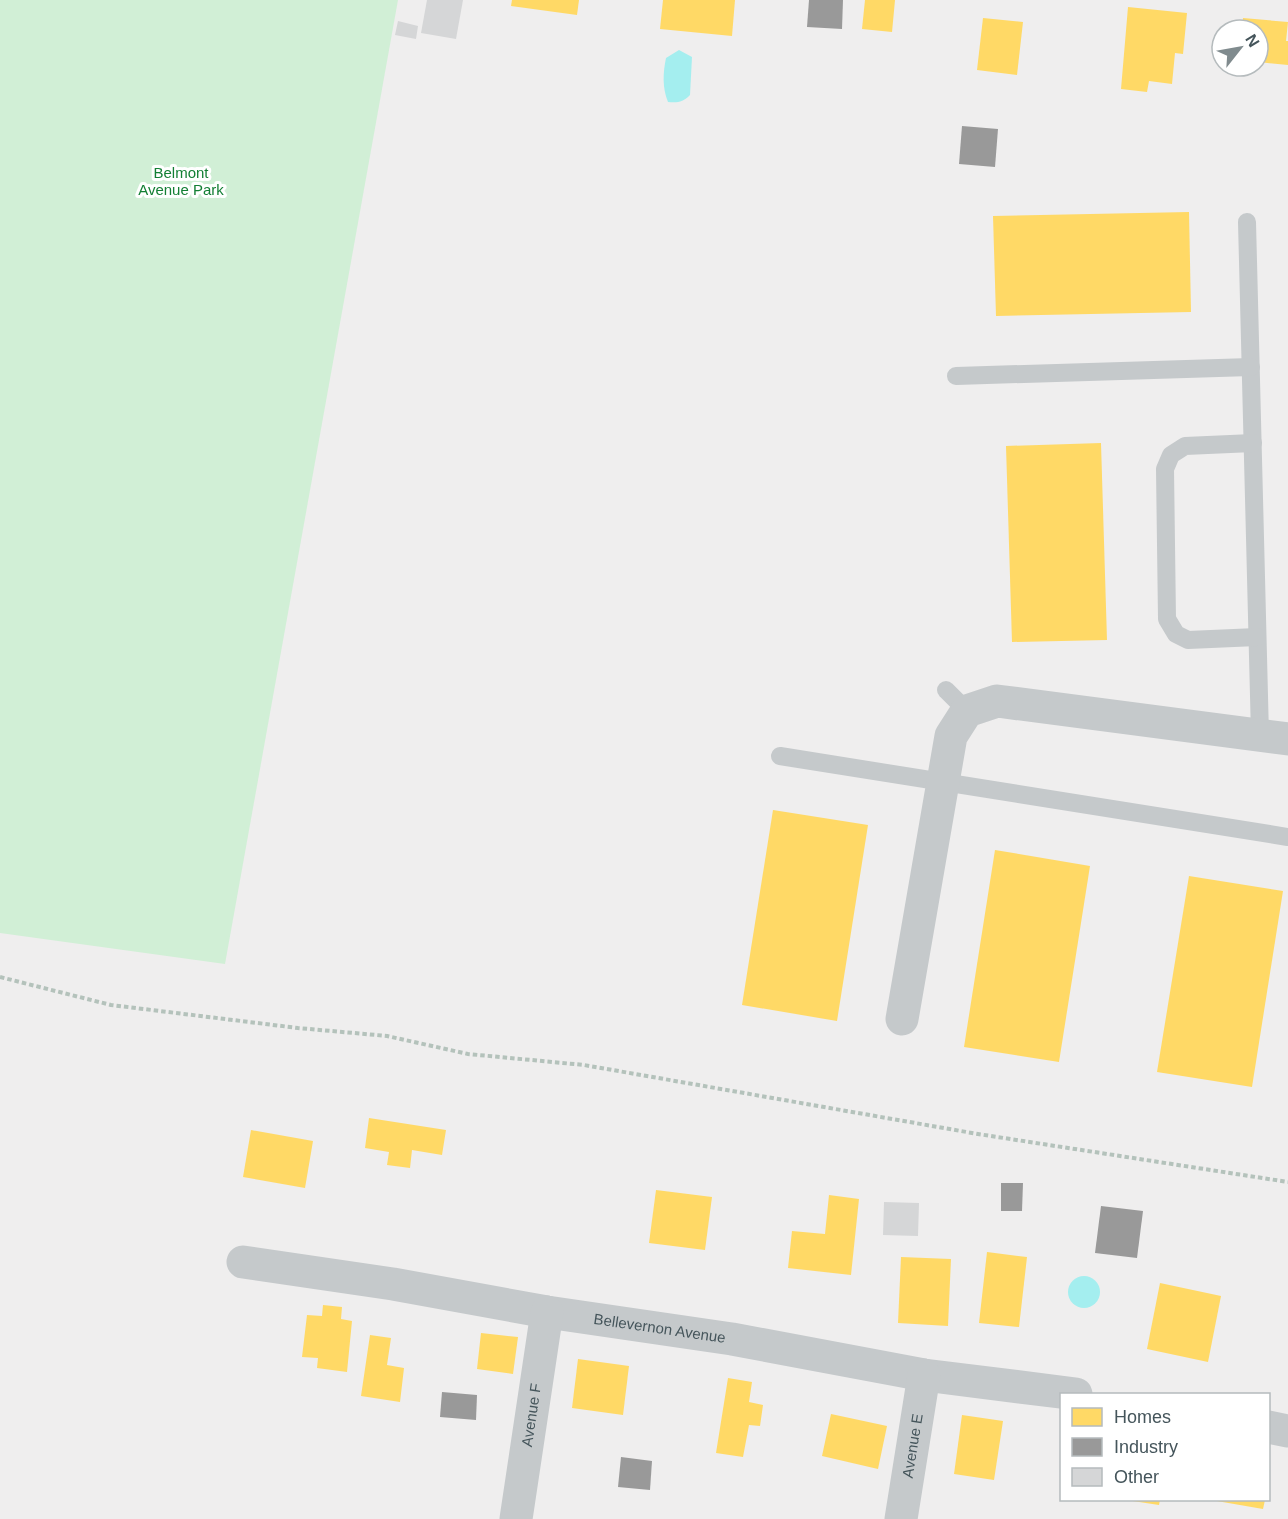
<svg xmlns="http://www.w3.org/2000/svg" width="1288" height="1519" font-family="Arial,sans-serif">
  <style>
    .green { fill: #d1efd6 }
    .water { fill: #a4eeef }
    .homes { fill: #ffd966 }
    .industry { fill: #999 }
    .building { fill: #d5d6d7 }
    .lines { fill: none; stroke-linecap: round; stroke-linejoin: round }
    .path { stroke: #b4c2bb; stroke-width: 4; stroke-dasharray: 4.5 3; stroke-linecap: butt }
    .lane { stroke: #c5c9cb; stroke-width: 18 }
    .street { stroke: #c5c9cb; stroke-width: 33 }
    .labels { text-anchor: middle; stroke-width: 6; stroke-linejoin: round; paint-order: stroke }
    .park-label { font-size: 15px; fill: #137f34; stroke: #fff }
    .street-label { font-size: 15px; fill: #45555b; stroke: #fff }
  </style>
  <rect width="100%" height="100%" fill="#efeeee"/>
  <polygon class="green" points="0,0 398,0 225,964 0,933"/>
  <g class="water">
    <path d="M 679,50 L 692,57 L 690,95 C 683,102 678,103 668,102 C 662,87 663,73 666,58 Z"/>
    <circle cx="1084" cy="1292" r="16"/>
  </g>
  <g class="homes">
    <polygon points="512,0 579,0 577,15 511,6"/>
    <polygon points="663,0 735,0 732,36 660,29"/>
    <polygon points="865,0 895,0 892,32 862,29"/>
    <polygon points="1128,7 1187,13 1183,54 1175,53 1172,84 1149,81 1147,92 1121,89"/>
    <polygon points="983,18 1023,22 1017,75 977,70"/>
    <polygon points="1243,18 1288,22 1286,41 1288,41 1288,65 1258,62 1258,30 1242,30"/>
    <polygon points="1189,212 1191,312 996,316 993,216"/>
    <polygon points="1101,443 1107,640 1012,642 1006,446"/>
    <polygon points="773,810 868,825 837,1021 742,1005"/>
    <polygon points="995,850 1090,866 1059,1062 964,1047"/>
    <polygon points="1189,876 1283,891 1252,1087 1157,1072"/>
    <polygon points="369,1118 446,1130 442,1155 412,1150 410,1168 387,1165 389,1152 365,1148"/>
    <polygon points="251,1130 313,1141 305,1188 243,1177"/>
    <polygon points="656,1190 712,1197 705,1250 649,1243"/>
    <polygon points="829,1195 859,1199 851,1275 788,1268 792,1231 825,1234"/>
    <polygon points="987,1252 1027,1257 1019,1327 979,1323"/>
    <polygon points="901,1257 951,1259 948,1326 898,1323"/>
    <polygon points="1160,1283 1221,1296 1208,1362 1147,1349"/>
    <polygon points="323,1305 342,1307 341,1319 352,1321 347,1372 317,1368 318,1358 302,1357 307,1315 322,1316"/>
    <polygon points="481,1333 518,1337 513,1374 477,1369"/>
    <polygon points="370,1335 391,1338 387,1365 404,1368 400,1402 361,1396"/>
    <polygon points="578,1359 629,1366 623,1415 572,1408"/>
    <polygon points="728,1378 752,1382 749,1402 763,1405 760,1426 749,1425 743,1457 716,1453"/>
    <polygon points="831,1414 887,1426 878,1469 822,1456"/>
    <polygon points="962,1415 1003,1421 994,1480 954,1474"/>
    <polygon points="1126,1500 1160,1500 1159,1505"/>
    <polygon points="1211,1500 1265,1500 1263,1509"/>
  </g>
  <g class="industry">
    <polygon points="809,0 843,0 842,29 807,27"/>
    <polygon points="962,126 998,129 995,167 959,164"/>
    <polygon points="1001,1183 1023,1183 1022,1211 1001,1211"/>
    <polygon points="1101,1206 1143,1211 1137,1258 1095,1253"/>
    <polygon points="442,1392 477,1395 476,1420 440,1417"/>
    <polygon points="621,1457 652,1461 650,1490 618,1487"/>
  </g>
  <g class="building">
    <polygon points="427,0 463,0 456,39 421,33"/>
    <polygon points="398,21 418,26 416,39 395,35"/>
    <polygon points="884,1202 919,1203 918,1236 883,1235"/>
  </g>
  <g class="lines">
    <polyline class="path" points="0,977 111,1005 298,1028 387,1036 468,1054 584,1065 978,1134 1288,1182"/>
    <g class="lane">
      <polyline points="1247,222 1260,735"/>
      <polyline points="956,376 1251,367"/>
      <polyline points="1253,443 1185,446 1171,455 1165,469 1167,619 1176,634 1188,640 1257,637"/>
      <polyline points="946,690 967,711"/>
      <polyline points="780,756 1288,837"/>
    </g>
    <g class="street">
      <polyline points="902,1019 951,736 967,711 997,701 1288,739"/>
      <path id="s1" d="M 243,1262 L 393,1284 L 547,1312 L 732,1339 L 924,1375 L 1076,1394"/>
      <polyline points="1268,1427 1288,1431"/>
      <path id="s2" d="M 516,1519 L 547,1312"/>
      <path id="s3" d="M 901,1519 L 924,1375"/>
    </g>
  </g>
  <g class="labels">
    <g class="park-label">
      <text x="181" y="178">Belmont<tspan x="181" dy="17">Avenue Park</tspan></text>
    </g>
    <g class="street-label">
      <text dy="5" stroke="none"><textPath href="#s1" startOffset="422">Bellevernon Avenue</textPath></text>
      <text dy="5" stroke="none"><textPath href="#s2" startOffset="105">Avenue F</textPath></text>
      <text dy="5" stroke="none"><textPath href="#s3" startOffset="74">Avenue E</textPath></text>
    </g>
  </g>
  <rect x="1060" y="1393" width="210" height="108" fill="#ffffff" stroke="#b5bbbd" stroke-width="1.5"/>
  <rect x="1072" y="1408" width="30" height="18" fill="#ffd966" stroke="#b5bbbd" stroke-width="1.5"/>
  <text x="1114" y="1423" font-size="18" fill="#45555b">Homes</text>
  <rect x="1072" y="1438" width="30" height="18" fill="#999999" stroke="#b5bbbd" stroke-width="1.5"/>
  <text x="1114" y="1453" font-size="18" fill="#45555b">Industry</text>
  <rect x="1072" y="1468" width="30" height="18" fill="#d5d6d7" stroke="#b5bbbd" stroke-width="1.5"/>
  <text x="1114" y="1483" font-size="18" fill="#45555b">Other</text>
  <g transform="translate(1240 48) rotate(59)"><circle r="28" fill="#ffffff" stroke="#b5bbbd" stroke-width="1.5"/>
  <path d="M0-4.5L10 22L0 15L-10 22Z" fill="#808b8e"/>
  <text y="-9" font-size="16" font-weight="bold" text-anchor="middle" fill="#45555b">N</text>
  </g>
</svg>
